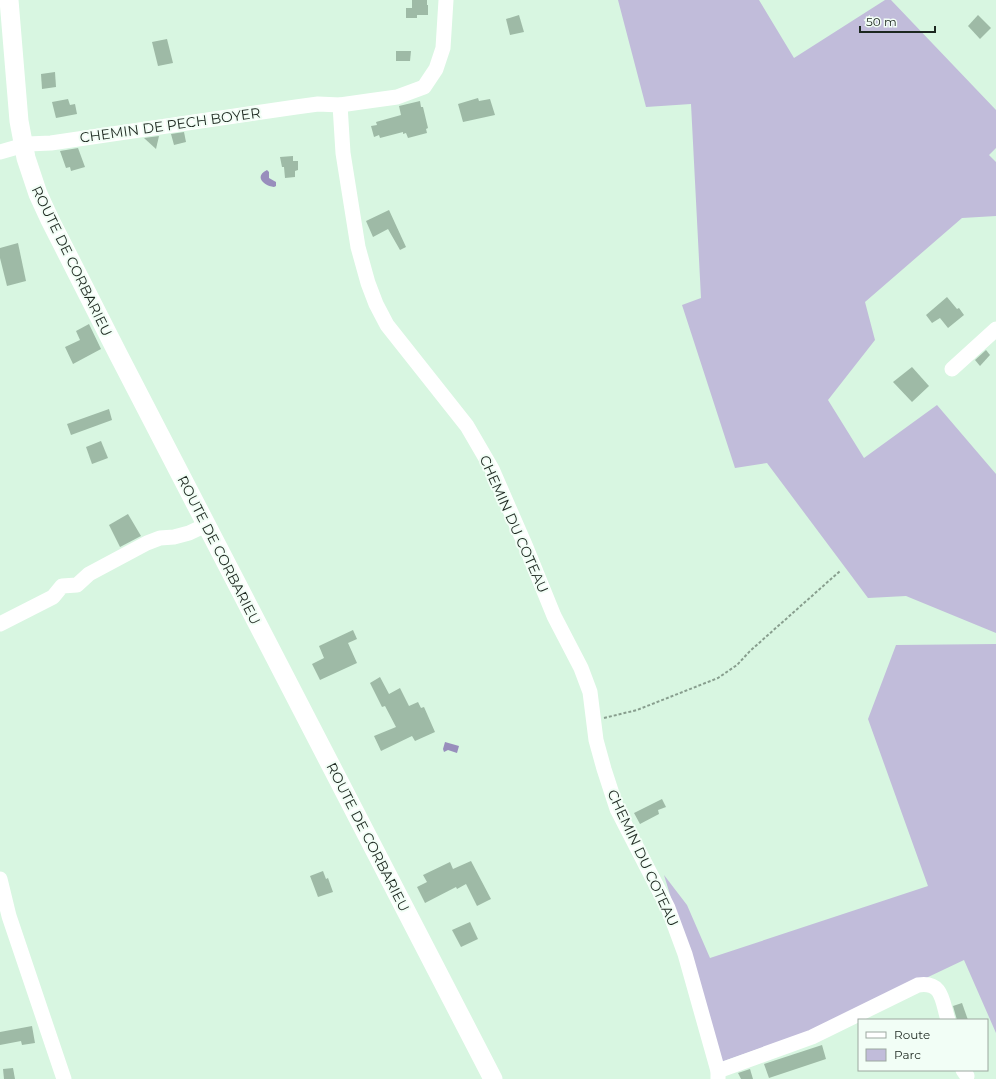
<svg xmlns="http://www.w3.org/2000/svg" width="996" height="1079" font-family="Montserrat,sans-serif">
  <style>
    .green { fill: #c1bcda }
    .water { fill: #988ebc }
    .building { fill: #9ebaa6 }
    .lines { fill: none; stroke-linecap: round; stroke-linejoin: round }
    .path { stroke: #889e8e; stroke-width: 2; stroke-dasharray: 3 2; stroke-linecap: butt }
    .minor { stroke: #fff; stroke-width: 15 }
    .major { stroke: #fff; stroke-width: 19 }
    .labels { text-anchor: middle; stroke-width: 4; stroke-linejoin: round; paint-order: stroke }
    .street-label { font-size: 14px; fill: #1c271f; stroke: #f2fef6 }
  </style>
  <rect width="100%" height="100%" fill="#d8f6e1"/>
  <g class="green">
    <polygon points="618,0 759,0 794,58 885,0 891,0 996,110 996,148 989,155 996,162 996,216 962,218 865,302 875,340 828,400 864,458 937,405 996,474 996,633 906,596 868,598 767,463 735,468 682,305 701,298 691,104 646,107"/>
    <polygon points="996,644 996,1033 964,960 827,1025 721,1062 664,875 687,905 710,958 928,886 868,719 896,645"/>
  </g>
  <g class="water">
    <path d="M 267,170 L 269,172 L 269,178 L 276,182 L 276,186 L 274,187 C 265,186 253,177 267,170 Z"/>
    <polygon points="445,742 459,746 457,753 448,750 444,752 443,749"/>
  </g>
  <g class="building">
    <polygon points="412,0 427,0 427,5 428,5 428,15 417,15 417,18 406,18 406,8 412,8"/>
    <polygon points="519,15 524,32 510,35 506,19"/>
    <polygon points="978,15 991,28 980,39 968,26"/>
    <polygon points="167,39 173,63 158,66 152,42"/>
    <polygon points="396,51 411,51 410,61 396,61"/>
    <polygon points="55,72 56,87 42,89 41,74"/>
    <polygon points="478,98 479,101 490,99 495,115 463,122 458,104"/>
    <polygon points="68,99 70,105 75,104 77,114 56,118 52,102"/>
    <polygon points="420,101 421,107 423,107 428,128 426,129 427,133 408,138 406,133 403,134 403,132 380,138 379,135 374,137 371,126 377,125 376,122 401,115 399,106"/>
    <polygon points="184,132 186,142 174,145 171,134"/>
    <polygon points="159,136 156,149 144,138"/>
    <polygon points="78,148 85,167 71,171 70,167 66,168 60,151"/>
    <polygon points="293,156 293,161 298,161 298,170 295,171 295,177 285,178 284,167 282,167 280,157"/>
    <polygon points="389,210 406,247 400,250 388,229 373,237 366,221"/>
    <polygon points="18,243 26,281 7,286 0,258 0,248"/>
    <polygon points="947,297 957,309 959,308 964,315 948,328 940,318 932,323 926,315"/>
    <polygon points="89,324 101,349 73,364 65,347 80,340 76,331"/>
    <polygon points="986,350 990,355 980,366 975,360"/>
    <polygon points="912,367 929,386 912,402 893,382"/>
    <polygon points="109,409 112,420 71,435 67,424"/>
    <polygon points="101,441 108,458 92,464 86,447"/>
    <polygon points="128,514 141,536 120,547 109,525"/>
    <polygon points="353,630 357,639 348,643 357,663 320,680 312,664 324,658 319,646"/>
    <polygon points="380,677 389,694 400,688 409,706 418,702 421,708 424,707 435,732 415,741 412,736 381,751 374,736 396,727 385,706 382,707 370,683"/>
    <polygon points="662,799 666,807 658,810 659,814 640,824 634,813"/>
    <polygon points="471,861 491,899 477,906 466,884 457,889 456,887 425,903 417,887 427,882 423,875 450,862 453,869"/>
    <polygon points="323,871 326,879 328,878 333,892 318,897 310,876"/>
    <polygon points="470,922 478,939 461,947 452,930"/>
    <polygon points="962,1003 968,1020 957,1020 953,1006"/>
    <polygon points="32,1026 35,1043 22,1045 21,1041 0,1045 0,1032"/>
    <polygon points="822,1045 826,1059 769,1078 764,1064"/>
    <polygon points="13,1068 15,1079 4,1079 3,1069"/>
    <polygon points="750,1069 753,1079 741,1079 738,1073"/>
  </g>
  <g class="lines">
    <polyline class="path" points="604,718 637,710 718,678 737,665 750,651 840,571"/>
    <g class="minor">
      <polyline points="340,105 343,153 358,247 368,283 376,304 387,325 467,426 492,469 526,547 554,616 581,668 590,692 596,740 604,769 617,809 668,908 685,954 718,1071 718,1079"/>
      <polyline points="0,152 28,144 51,143 296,107 318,104 340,105 368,101 397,97 424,87 436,69 443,48 446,0"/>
      <polyline points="952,369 996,329"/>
      <polyline points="0,624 53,597 62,586 77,585 89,574 147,543 160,538 174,537 189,533 206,525"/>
      <polyline points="0,879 9,916 64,1079"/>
      <polyline points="963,1070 967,1076"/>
      <path d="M 718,1071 L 812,1037 L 918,985 C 943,981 942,1001 948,1020"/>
    </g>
    <polyline class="major" points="9,0 19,121 26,158 38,194 50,220 118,354 493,1079"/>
  </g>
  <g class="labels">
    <g class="street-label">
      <text transform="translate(170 125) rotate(-8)" y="5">CHEMIN DE PECH BOYER</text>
      <text transform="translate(72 261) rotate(64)" y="5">ROUTE DE CORBARIEU</text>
      <text transform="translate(514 524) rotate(66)" y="5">CHEMIN DU COTEAU</text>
      <text transform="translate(219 550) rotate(63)" y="5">ROUTE DE CORBARIEU</text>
      <text transform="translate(368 837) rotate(63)" y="5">ROUTE DE CORBARIEU</text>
      <text transform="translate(643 858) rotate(65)" y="5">CHEMIN DU COTEAU</text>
    </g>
  </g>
  <rect x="858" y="1019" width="130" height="52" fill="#f2fef6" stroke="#9ca8a0"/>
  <rect x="866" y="1032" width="20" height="6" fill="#ffffff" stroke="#9ca8a0"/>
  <text x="894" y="1039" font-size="12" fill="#1c271f">Route</text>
  <rect x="866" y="1049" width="20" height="12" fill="#c1bcda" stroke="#9ca8a0"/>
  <text x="894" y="1059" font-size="12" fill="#1c271f">Parc</text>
  <path d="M860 26v6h75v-6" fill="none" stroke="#1c271f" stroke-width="2"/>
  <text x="866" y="26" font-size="12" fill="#1c271f" stroke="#f2fef6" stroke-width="3" paint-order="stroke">50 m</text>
</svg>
